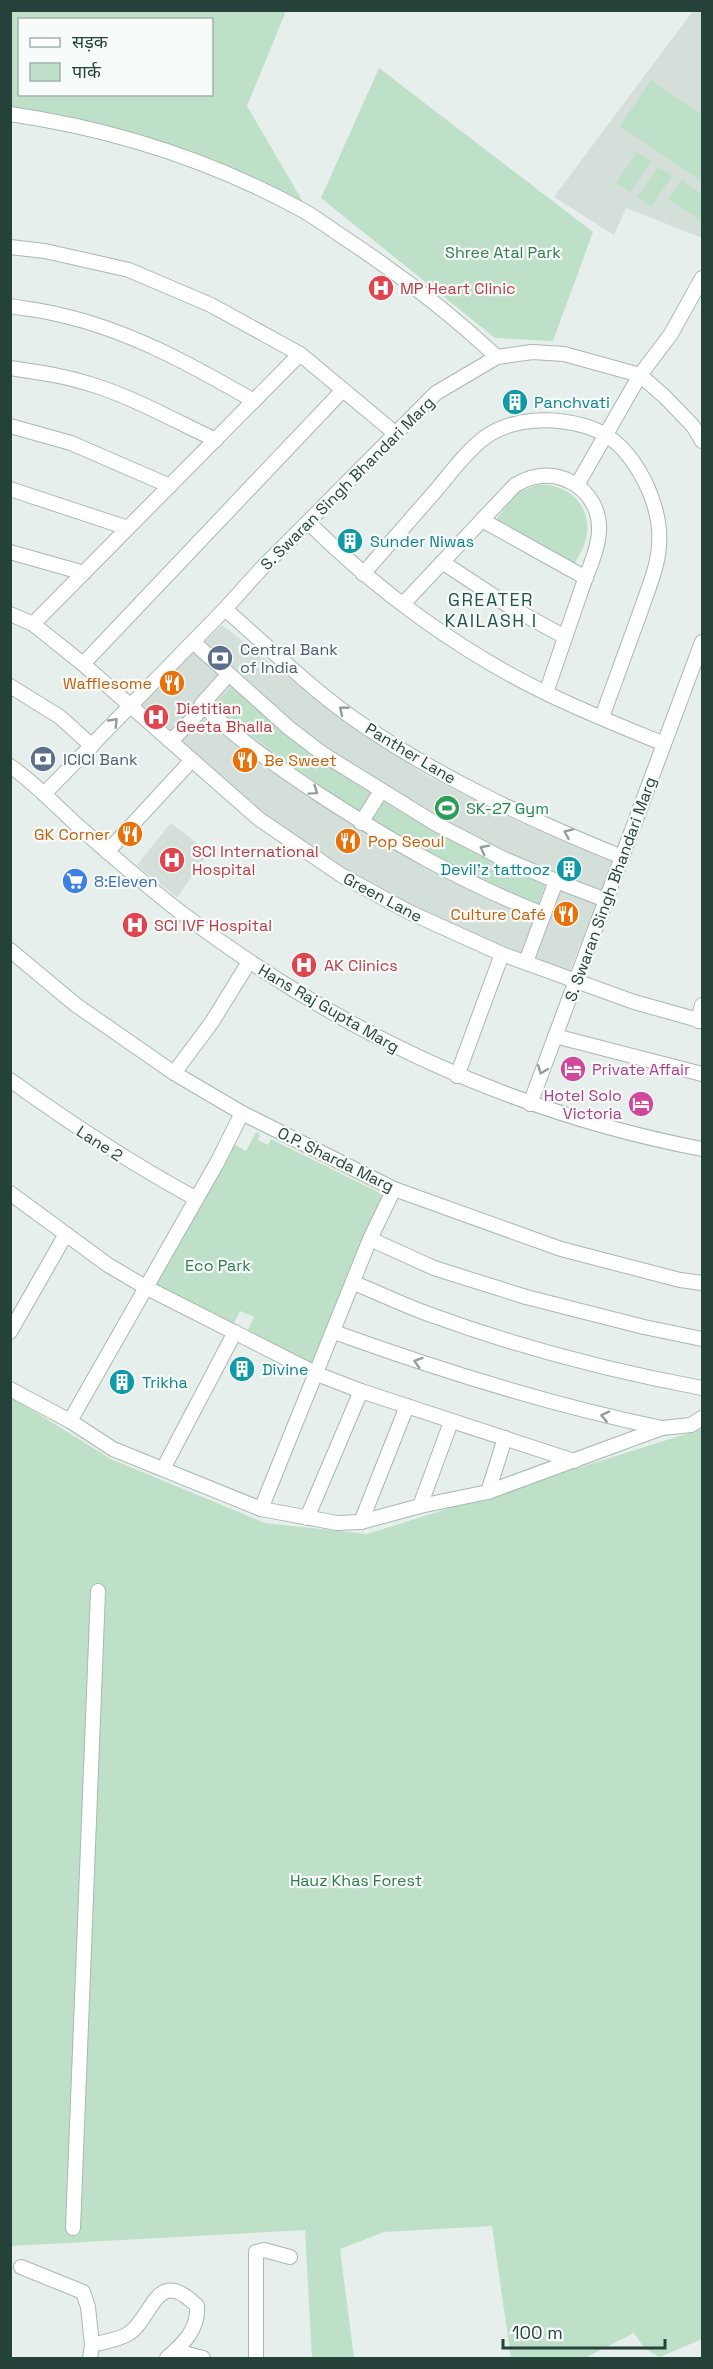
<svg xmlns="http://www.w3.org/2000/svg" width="713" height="2369" font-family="'Space Grotesk','Noto Sans Devanagari',sans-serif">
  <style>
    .built { fill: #d4dfda }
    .green { fill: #bfe0c8; fill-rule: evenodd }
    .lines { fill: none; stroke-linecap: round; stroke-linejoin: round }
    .minor-casing { stroke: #a8b8b2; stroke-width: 16 }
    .minor { stroke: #fff; stroke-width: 14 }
    .oneway { stroke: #92a09c }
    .labels { text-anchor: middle; stroke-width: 4.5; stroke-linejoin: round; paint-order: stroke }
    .park-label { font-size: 16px; fill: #2d7a4b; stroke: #f7fbf9 }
    .health-label { font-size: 16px; fill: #be3a42; stroke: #f7fbf9; text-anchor: start }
    .culture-label { font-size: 16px; fill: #0d838f; stroke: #f7fbf9; text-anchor: start }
    .street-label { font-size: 16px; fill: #24423a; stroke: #f7fbf9 }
    .service-label { font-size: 16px; fill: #4e5e75; stroke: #f7fbf9; text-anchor: start }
    .food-label { font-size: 16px; fill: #c56008; stroke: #f7fbf9; text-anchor: end }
    .leisure-label { font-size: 16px; fill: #27864d; stroke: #f7fbf9; text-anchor: start }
    .shop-label { font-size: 16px; fill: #366cbe; stroke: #f7fbf9; text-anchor: start }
    .hotel-label { font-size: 16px; fill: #b23c85; stroke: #f7fbf9; text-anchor: start }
    .neighbourhood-label { font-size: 18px; letter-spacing: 1.5px; fill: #1f5548; stroke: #f7fbf9 }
  </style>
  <rect width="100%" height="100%" fill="#e6efeb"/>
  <g class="built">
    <polygon points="693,11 702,11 702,238 626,208 614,235 554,197"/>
    <polygon points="222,625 322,704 427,776 519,822 614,861 569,973 435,917 374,887 304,846 255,807 138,706"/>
    <polygon points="171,823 209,853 177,897 137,865"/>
  </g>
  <g class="green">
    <path d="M 11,11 L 286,11 L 247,106 L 306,207 L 170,145 L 11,111 ZM 20,20 L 212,20 L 212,94 L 20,94 Z"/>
    <polygon points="379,68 593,232 553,341 495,338 321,198"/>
    <polygon points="651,80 702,115 702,182 620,126"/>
    <polygon points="637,152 651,162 630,192 616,183"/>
    <polygon points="658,167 672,176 651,207 637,197"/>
    <polygon points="682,180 702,194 702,222 669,199"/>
    <path d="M 537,485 C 564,482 590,502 587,532 C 586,544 580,555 573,566 L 496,520 L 516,493 Z"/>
    <polygon points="231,687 375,793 360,815 213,707"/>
    <polygon points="379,798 468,847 545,884 537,906 447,863 367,820"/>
    <polygon points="256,1132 260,1134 258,1140 268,1145 271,1139 384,1195 314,1366 246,1334 254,1317 240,1311 232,1328 155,1287 232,1143 246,1151"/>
    <polygon points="11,1397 111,1459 265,1523 367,1534 702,1429 702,2339 660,2357 645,2349 634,2333 585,2358 511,2358 492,2226 384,2232 340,2249 354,2358 312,2358 305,2230 11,2246"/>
  </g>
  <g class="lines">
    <g class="minor-casing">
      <g id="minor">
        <path d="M 10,114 C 113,129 213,161 304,211 C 318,219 332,230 346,239 C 399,274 450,313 497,357"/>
        <polyline points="10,247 45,251 129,270 211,305 300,354 396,434"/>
        <path d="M 10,306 C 26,309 41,310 56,314 C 127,329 192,365 254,401"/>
        <path d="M 10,368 C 38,372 66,376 93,385 C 135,398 175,421 216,440"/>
        <polyline points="10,426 71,443 170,486"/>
        <polyline points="577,485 640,375 671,334 702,278"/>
        <polyline points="10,489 128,528"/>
        <polyline points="482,520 586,578"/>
        <path d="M 309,523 C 376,590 461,652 546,693 C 585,712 625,728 664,744"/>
        <polyline points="10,552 84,573"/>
        <polyline points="442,562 512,608 565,637"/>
        <path d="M 363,574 C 388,545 413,517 438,488 C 452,471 466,452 484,438 C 513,417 552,417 585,426 C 610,433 626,449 639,471 C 652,493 661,520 659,545 C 658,567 648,589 641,610 C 628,646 615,682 602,717"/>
        <path d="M 403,604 L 515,485 C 534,474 552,472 571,482 C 590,492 600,511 599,531 C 598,551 588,570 582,588 C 570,623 558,658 546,693"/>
        <path d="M 225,609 C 266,645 306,684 350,716 C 433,775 528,819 622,857"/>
        <polyline points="10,614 33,624 83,664 259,819 341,875 409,912 502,954 634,1002 702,1021"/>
        <polyline points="33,624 300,354"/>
        <polyline points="193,642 289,728 323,754 436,824 502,858 556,881"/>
        <polyline points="83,664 343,390"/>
        <polyline points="10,686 60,717 92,746"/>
        <path d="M 202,704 C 235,738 274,764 314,791 C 387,839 461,882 543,914"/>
        <polyline points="169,740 176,736 199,712 202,704 228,675"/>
        <path d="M 10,766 C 35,783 56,806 78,826 C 111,855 144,884 179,911 C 335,1030 509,1112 702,1149"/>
        <polyline points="44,794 225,609 261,569 436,393 497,357 532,352 564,354 640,375 665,397 693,426 702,441"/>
        <polyline points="361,823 381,791"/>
        <polyline points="107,852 191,761"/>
        <polyline points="10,950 76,1005 174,1073 242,1113 394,1189 561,1249 680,1280 702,1283"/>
        <polyline points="526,962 556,881 606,900"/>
        <polyline points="698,1021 702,1005"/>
        <polyline points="555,1036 702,1074"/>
        <polyline points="174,1073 212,1022 249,962"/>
        <polyline points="457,1076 502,954"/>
        <path d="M 10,1080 C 70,1123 130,1163 195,1198"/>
        <polyline points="530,1104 702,642"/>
        <polyline points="10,1193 108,1265 147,1288 317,1374 361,1391 574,1461"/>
        <polyline points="370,1239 434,1268 526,1297 644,1327 702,1339"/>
        <path d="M 354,1283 C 381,1294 407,1307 434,1316 C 522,1348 611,1371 702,1388"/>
        <polyline points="10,1332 66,1234"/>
        <path d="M 334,1332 C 442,1371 550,1405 662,1428"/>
        <polyline points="10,1389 70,1421 113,1449 261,1509 337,1523 361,1522 420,1506 488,1492 662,1428 691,1425 702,1418"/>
        <polyline points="70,1421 218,1161 242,1113"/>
        <polyline points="163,1469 235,1332"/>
        <polyline points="488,1492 505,1438"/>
        <polyline points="420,1506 451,1422"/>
        <polyline points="261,1509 370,1239 394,1189"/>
        <polyline points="307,1518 361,1391"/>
        <polyline points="361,1522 407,1406"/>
        <polyline points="73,2228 98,1591"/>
        <polyline points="21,2267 83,2292 88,2307 92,2345"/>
        <polyline points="176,2351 203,2358"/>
        <path d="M 90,2358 L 92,2345 C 103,2342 118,2340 128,2334 C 153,2319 155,2264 197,2306 C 199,2329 183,2344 167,2358"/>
        <polyline points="256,2358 256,2252 264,2250 290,2257"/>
      </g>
    </g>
    <use href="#minor" class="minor"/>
  </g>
  <defs><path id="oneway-chevron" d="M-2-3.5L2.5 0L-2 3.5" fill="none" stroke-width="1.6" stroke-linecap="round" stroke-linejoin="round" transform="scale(1.5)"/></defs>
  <g class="oneway">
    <use href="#oneway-chevron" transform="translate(343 710) rotate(-141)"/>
    <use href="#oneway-chevron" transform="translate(114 722) rotate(-46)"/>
    <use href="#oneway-chevron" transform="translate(314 791) rotate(34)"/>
    <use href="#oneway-chevron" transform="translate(568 833) rotate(-156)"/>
    <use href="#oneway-chevron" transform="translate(484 849) rotate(-153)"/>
    <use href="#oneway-chevron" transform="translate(542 1070) rotate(111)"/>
    <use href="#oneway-chevron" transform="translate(418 1362) rotate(-162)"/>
    <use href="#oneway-chevron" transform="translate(605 1416) rotate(-167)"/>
  </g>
  <defs>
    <g id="hospital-disc" transform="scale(1.35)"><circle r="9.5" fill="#e0444e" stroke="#f7fbf9"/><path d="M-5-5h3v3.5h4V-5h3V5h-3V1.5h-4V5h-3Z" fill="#fff"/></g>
    <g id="building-disc" transform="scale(1.35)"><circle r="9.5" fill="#0f9aa8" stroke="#f7fbf9"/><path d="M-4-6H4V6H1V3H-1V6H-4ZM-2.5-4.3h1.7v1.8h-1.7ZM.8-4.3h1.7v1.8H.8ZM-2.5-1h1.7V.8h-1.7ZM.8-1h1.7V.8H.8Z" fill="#fff"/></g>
    <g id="bank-disc" transform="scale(1.35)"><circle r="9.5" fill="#5c6f8a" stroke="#f7fbf9"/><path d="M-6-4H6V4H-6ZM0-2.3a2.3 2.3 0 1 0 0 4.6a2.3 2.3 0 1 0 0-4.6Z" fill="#fff"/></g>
    <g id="restaurant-disc" transform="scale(1.35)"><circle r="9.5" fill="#e8710a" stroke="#f7fbf9"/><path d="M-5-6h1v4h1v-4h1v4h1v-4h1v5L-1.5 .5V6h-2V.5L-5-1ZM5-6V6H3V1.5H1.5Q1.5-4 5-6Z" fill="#fff"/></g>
    <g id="stadium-disc" transform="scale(1.35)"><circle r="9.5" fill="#2e9e5b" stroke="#f7fbf9"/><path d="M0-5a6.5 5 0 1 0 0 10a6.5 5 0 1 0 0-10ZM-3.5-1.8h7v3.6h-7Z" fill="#fff"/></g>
    <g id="supermarket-disc" transform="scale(1.35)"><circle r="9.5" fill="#3f7fe0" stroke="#f7fbf9"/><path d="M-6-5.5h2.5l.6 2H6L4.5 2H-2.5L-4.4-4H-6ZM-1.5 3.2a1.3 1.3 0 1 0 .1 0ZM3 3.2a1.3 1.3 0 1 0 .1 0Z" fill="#fff"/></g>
    <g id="hotel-disc" transform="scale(1.35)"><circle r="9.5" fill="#d1479c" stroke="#f7fbf9"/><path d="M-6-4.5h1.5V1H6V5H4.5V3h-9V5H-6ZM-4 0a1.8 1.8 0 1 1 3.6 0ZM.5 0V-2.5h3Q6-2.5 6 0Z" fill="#fff"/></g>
  </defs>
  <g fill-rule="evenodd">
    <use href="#hospital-disc" x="381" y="288"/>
    <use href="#building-disc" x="515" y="402"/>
    <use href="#building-disc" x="350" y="541"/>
    <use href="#bank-disc" x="220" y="658"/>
    <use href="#restaurant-disc" x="172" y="683"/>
    <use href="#hospital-disc" x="156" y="717"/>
    <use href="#bank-disc" x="43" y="759"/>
    <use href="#restaurant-disc" x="245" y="760"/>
    <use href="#stadium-disc" x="447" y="808"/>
    <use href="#restaurant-disc" x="130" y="834"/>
    <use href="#restaurant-disc" x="348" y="841"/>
    <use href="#hospital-disc" x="172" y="860"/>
    <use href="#building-disc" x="569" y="869"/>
    <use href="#supermarket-disc" x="75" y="881"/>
    <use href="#restaurant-disc" x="566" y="914"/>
    <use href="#hospital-disc" x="135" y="925"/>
    <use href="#hospital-disc" x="304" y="965"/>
    <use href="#hotel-disc" x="573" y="1069"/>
    <use href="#hotel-disc" x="641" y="1104"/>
    <use href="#building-disc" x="242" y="1369"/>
    <use href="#building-disc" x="122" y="1382"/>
  </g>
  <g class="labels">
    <g class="park-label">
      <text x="503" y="258">Shree Atal Park</text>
      <text x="218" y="1271">Eco Park</text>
      <text x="356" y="1886">Hauz Khas Forest</text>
    </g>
    <g class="health-label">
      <text x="400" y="294">MP Heart Clinic</text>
      <text x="176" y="714">Dietitian<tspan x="176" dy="18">Geeta Bhalla</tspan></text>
      <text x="192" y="857">SCI International<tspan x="192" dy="18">Hospital</tspan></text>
      <text x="154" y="931">SCI IVF Hospital</text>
      <text x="324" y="971">AK Clinics</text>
    </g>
    <g class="culture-label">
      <text x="534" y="408">Panchvati</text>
      <text x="370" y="547">Sunder Niwas</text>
      <text x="550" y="875" text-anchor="end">Devil'z tattooz</text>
      <text x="262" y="1375">Divine</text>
      <text x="142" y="1388">Trikha</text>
    </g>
    <g class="street-label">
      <text transform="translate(347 483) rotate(-45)" y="6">S. Swaran Singh Bhandari Marg</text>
      <text transform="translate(411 753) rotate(31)" y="6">Panther Lane</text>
      <text transform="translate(610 889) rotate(-70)" y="6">S. Swaran Singh Bhandari Marg</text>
      <text transform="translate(383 897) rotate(28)" y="6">Green Lane</text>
      <text transform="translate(329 1008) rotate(30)" y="6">Hans Raj Gupta Marg</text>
      <text transform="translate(100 1143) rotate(33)" y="6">Lane 2</text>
      <text transform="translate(336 1159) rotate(26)" y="6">O.P. Sharda Marg</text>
    </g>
    <g class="service-label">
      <text x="240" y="655">Central Bank<tspan x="240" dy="18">of India</tspan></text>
      <text x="63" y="765">ICICI Bank</text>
    </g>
    <g class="food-label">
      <text x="152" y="689">Wafflesome</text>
      <text x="264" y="766" text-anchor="start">Be Sweet</text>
      <text x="110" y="840">GK Corner</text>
      <text x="368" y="847" text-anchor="start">Pop Seoul</text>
      <text x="546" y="920">Culture Café</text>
    </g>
    <g class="leisure-label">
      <text x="466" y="814">SK-27 Gym</text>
    </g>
    <g class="shop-label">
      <text x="94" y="887">8:Eleven</text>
    </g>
    <g class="hotel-label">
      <text x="592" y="1075">Private Affair</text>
      <text x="622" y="1101" text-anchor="end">Hotel Solo<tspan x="622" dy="18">Victoria</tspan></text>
    </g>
    <g class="neighbourhood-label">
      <text x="491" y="606">GREATER<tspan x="491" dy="21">KAILASH I</tspan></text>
    </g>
  </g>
  <rect width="713" height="2369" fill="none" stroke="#24423a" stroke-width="24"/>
  <rect x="18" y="18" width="195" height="78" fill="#f7fbf9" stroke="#a3b1ad" stroke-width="1.5"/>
  <rect x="30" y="38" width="30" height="9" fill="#ffffff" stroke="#a3b1ad" stroke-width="1.5"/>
  <text x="72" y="48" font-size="18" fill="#24423a">सड़क</text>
  <rect x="30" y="63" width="30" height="18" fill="#bfe0c8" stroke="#a3b1ad" stroke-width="1.5"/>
  <text x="72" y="78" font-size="18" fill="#24423a">पार्क</text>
  <path d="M503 2339v9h162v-9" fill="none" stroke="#24423a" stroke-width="3"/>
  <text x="512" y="2339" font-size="18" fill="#24423a" stroke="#f7fbf9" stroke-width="4.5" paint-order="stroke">100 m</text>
</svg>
